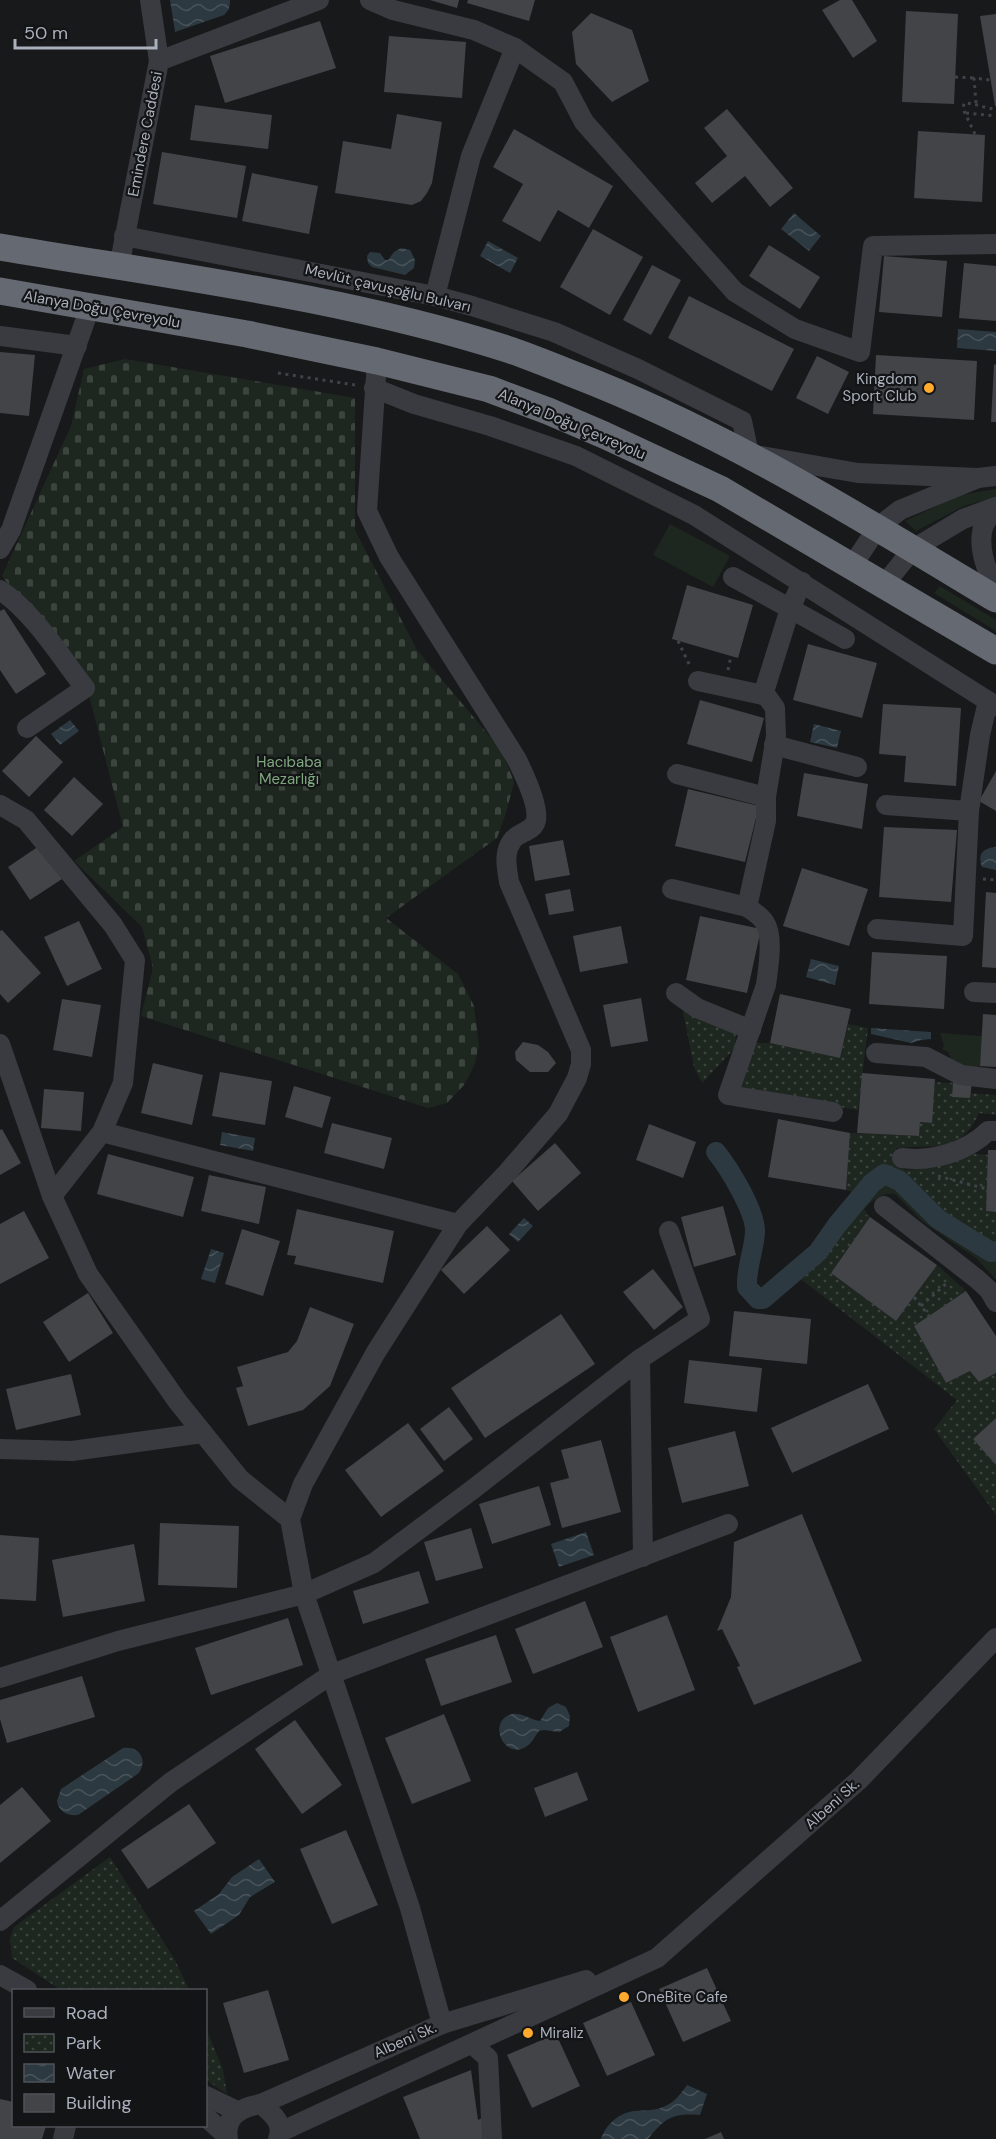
<svg xmlns="http://www.w3.org/2000/svg" width="996" height="2139" font-family="'DM Sans',sans-serif">
  <style>
    .grass { fill: #1e271f }
    .cemetery { fill: url(#cemetery-stones) }
    .park { fill: url(#park-dots) }
    .water { fill: url(#water-waves) }
    .lines { fill: none; stroke-linecap: round; stroke-linejoin: round }
    .canal { stroke: #2d3941; stroke-width: 20 }
    .building { fill: #424448 }
    .path { stroke: #3f4248; stroke-width: 3; stroke-dasharray: 3 4.5; stroke-linecap: butt }
    .minor { stroke: #393b40; stroke-width: 20 }
    .highway { stroke: #656972; stroke-width: 27 }
    .poi-dot { fill: #ffaa2c; stroke: #131416; stroke-width: 2 }
    .labels { text-anchor: middle; stroke-width: 4.5; stroke-linejoin: round; paint-order: stroke }
    .street-label { font-size: 15px; fill: #aab0bc; stroke: #131416 }
    .poi-label { font-size: 15px; fill: #aab0bc; stroke: #131416; text-anchor: start }
    .park-label { font-size: 15px; fill: #7fa87f; stroke: #131416 }
  </style>
  <defs>
    <pattern id="cemetery-stones" width="16" height="16" patternUnits="userSpaceOnUse" patternTransform="scale(1.5)"><rect width="16" height="16" fill="#1e271f"/><path d="M2 7V4a2 2 0 0 1 4 0v3zM10 15v-3a2 2 0 0 1 4 0v3z" fill="#3c443e"/></pattern>
    <pattern id="park-dots" width="8" height="8" patternUnits="userSpaceOnUse" patternTransform="scale(1.5)"><rect width="8" height="8" fill="#1e271f"/><path d="M2 2h.1M6 6h.1" fill="none" stroke="#3c443e" stroke-width="1.8" stroke-linecap="round"/></pattern>
    <pattern id="water-waves" width="16" height="10" patternUnits="userSpaceOnUse" patternTransform="scale(1.5)"><rect width="16" height="10" fill="#2d3941"/><path d="M0 5q4-4 8 0t8 0" fill="none" stroke="#49535a"/></pattern>
  </defs>
  <rect width="100%" height="100%" fill="#18191b"/>
  <g class="grass">
    <polygon points="996,489 996,497 964,506 916,531 905,521 960,495"/>
    <polygon points="670,524 730,556 713,587 653,555"/>
    <polygon points="940,586 996,620 996,631 934,593"/>
    <path d="M 940,1033 L 982,1036 L 980,1066 C 968,1071 952,1065 948,1052 L 942,1049 L 944,1046 Z"/>
    <path d="M 885,1177 L 899,1184 L 930,1219 L 990,1255 L 996,1255 L 996,1280 L 976,1258 L 923,1222 L 895,1194 C 883,1192 872,1201 864,1209 L 870,1217 L 856,1208 L 877,1182 Z"/>
  </g>
  <polygon class="cemetery" points="125,359 355,398 355,530 417,650 502,751 514,782 506,813 497,838 386,918 458,974 474,1006 479,1046 474,1066 464,1085 447,1103 428,1108 141,1016 153,968 142,927 74,861 123,827 85,680 2,576 71,426 84,369"/>
  <g class="park">
    <polygon points="681,1002 736,1029 735,1048 702,1083 694,1067"/>
    <polygon points="848,1024 868,1028 858,1110 737,1090 752,1043 770,1043 840,1058"/>
    <path d="M 935,1082 L 953,1083 L 952,1092 L 996,1095 L 996,1115 L 979,1113 C 960,1155 934,1144 896,1148 L 895,1163 L 905,1170 C 920,1169 933,1167 948,1163 C 968,1157 965,1152 988,1155 L 986,1211 L 996,1212 L 996,1247 L 991,1246 L 927,1203 L 910,1182 L 887,1172 L 881,1172 L 856,1193 L 846,1190 L 850,1133 L 918,1136 L 920,1122 L 931,1123 Z"/>
    <polygon points="856,1208 870,1217 831,1273 896,1321 937,1265 966,1291 914,1326 946,1383 970,1371 979,1382 996,1373 996,1418 973,1439 996,1465 996,1515 934,1429 957,1400 802,1280"/>
    <polygon points="110,1857 175,1960 189,1990 61,1990 12,1958 10,1938 14,1927"/>
    <polygon points="206,2028 223,2070 227,2094 206,2080"/>
  </g>
  <g class="water">
    <path d="M 170,0 L 230,0 C 230,7 229,10 224,15 L 175,32 Z"/>
    <polygon points="794,213 821,236 809,251 781,229"/>
    <polygon points="488,241 518,258 510,273 480,256"/>
    <polygon points="401,248 410,250 415,260 414,268 405,275 372,267 368,263 367,256 370,252 380,253 385,260 388,260 394,252"/>
    <polygon points="958,329 996,332 996,351 957,348"/>
    <polygon points="70,720 79,731 60,745 51,734"/>
    <polygon points="814,724 841,731 837,748 810,742"/>
    <path d="M 996,847 L 996,870 L 982,867 C 977,854 983,848 996,847 Z"/>
    <polygon points="811,959 839,966 835,985 806,977"/>
    <polygon points="871,1028 931,1032 931,1039 921,1040 911,1043 871,1034"/>
    <polygon points="222,1132 255,1138 253,1151 220,1145"/>
    <polygon points="524,1218 533,1226 518,1242 509,1234"/>
    <polygon points="211,1249 224,1253 215,1283 201,1279"/>
    <polygon points="586,1532 594,1555 559,1567 551,1544"/>
    <path d="M 557,1703 L 566,1707 L 570,1716 L 569,1726 L 559,1732 L 544,1730 L 539,1731 C 535,1736 532,1743 527,1746 C 506,1762 485,1722 512,1714 C 521,1712 531,1720 540,1721 L 548,1708 Z"/>
    <path d="M 123,1748 C 139,1746 148,1759 139,1773 L 78,1815 C 67,1816 59,1812 57,1801 L 61,1789 Z"/>
    <polygon points="259,1859 275,1882 250,1897 239,1915 211,1934 194,1911 219,1894 232,1877"/>
    <path d="M 687,2085 L 707,2094 L 700,2115 C 672,2113 665,2118 648,2139 L 601,2139 C 606,2124 620,2112 635,2111 C 645,2110 653,2111 663,2107 C 674,2103 680,2095 687,2085 Z"/>
  </g>
  <g class="lines">
    <path class="canal" d="M 716,1152 C 729,1168 756,1212 755,1232 C 754,1251 746,1268 747,1287 L 758,1299 L 763,1299 L 818,1252 L 837,1225 L 872,1183 L 884,1174 L 900,1181 L 938,1219 L 991,1252 L 996,1251"/>
  </g>
  <g class="building">
    <polygon points="430,0 459,0 457,8"/>
    <polygon points="468,0 535,0 529,21 467,3"/>
    <polygon points="840,0 852,0 877,41 853,58 822,10"/>
    <polygon points="906,11 958,14 954,104 902,102"/>
    <polygon points="591,13 632,30 649,81 612,102 576,64 572,32"/>
    <polygon points="996,14 996,106 995,106 980,16"/>
    <polygon points="320,21 336,68 225,103 210,56"/>
    <polygon points="389,36 466,42 462,98 384,92"/>
    <polygon points="195,105 272,115 268,149 190,140"/>
    <polygon points="727,109 793,188 770,207 745,176 712,203 695,183 727,156 704,128"/>
    <polygon points="397,114 442,122 432,183 427,193 421,201 412,205 335,193 343,141 391,149"/>
    <polygon points="514,129 613,186 589,228 558,210 540,242 502,221 523,184 493,167"/>
    <polygon points="918,131 985,135 982,202 914,198"/>
    <polygon points="162,152 246,166 237,218 153,204"/>
    <polygon points="252,173 318,186 309,234 242,221"/>
    <polygon points="593,229 643,257 610,315 560,287"/>
    <polygon points="769,245 820,277 800,309 749,276"/>
    <polygon points="884,256 947,261 942,317 879,312"/>
    <polygon points="964,263 996,266 996,321 959,318"/>
    <polygon points="652,265 681,280 651,335 623,320"/>
    <polygon points="689,296 794,349 772,391 668,338"/>
    <polygon points="0,352 35,355 29,416 0,413"/>
    <polygon points="876,355 977,361 974,420 873,414"/>
    <polygon points="817,356 849,372 828,414 796,398"/>
    <polygon points="994,364 996,365 996,422 991,422"/>
    <polygon points="687,585 753,605 738,658 672,639"/>
    <polygon points="4,609 46,674 16,694 0,670 0,611"/>
    <polygon points="808,644 877,663 862,718 793,700"/>
    <polygon points="700,700 764,718 752,762 687,744"/>
    <polygon points="883,704 961,708 956,786 904,782 906,756 879,754"/>
    <polygon points="36,736 63,762 29,797 2,771"/>
    <polygon points="996,771 996,811 979,801"/>
    <polygon points="804,773 868,784 862,829 797,816"/>
    <polygon points="74,777 103,804 72,836 44,810"/>
    <polygon points="688,789 759,806 745,862 675,846"/>
    <polygon points="884,827 957,830 951,902 879,897"/>
    <polygon points="563,840 570,875 535,881 529,846"/>
    <polygon points="39,846 62,879 30,900 8,867"/>
    <polygon points="802,868 868,889 849,946 783,926"/>
    <polygon points="570,889 574,911 549,915 545,894"/>
    <polygon points="986,892 996,893 996,968 982,967"/>
    <polygon points="700,916 761,929 747,993 686,980"/>
    <polygon points="79,921 102,969 67,986 44,937"/>
    <polygon points="621,926 628,963 580,972 573,936"/>
    <polygon points="2,930 41,973 8,1003 0,994 0,931"/>
    <polygon points="872,952 947,956 944,1009 869,1004"/>
    <polygon points="780,994 851,1009 840,1058 770,1043"/>
    <polygon points="641,998 648,1041 611,1047 603,1005"/>
    <polygon points="62,999 101,1005 92,1057 53,1050"/>
    <polygon points="983,1014 996,1015 996,1067 980,1066"/>
    <polygon points="523,1042 538,1045 548,1052 556,1063 548,1072 530,1072 516,1060 515,1052"/>
    <polygon points="153,1063 203,1075 192,1125 141,1113"/>
    <polygon points="220,1072 272,1081 265,1125 212,1116"/>
    <polygon points="862,1073 935,1079 932,1123 920,1122 919,1136 857,1133"/>
    <polygon points="953,1081 972,1082 970,1098 952,1097"/>
    <polygon points="294,1086 331,1097 322,1128 285,1117"/>
    <polygon points="44,1089 84,1092 81,1131 41,1128"/>
    <polygon points="778,1119 850,1133 846,1190 768,1177"/>
    <polygon points="332,1123 392,1138 384,1169 324,1153"/>
    <polygon points="649,1124 696,1142 683,1178 636,1160"/>
    <polygon points="2,1129 21,1163 0,1175 0,1130"/>
    <polygon points="555,1143 581,1173 538,1211 512,1181"/>
    <polygon points="988,1150 996,1150 996,1212 986,1211"/>
    <polygon points="108,1154 194,1177 183,1217 97,1194"/>
    <polygon points="209,1175 266,1187 259,1224 201,1211"/>
    <polygon points="723,1206 736,1255 694,1267 681,1217"/>
    <polygon points="297,1209 394,1231 383,1283 294,1264 296,1256 287,1255"/>
    <polygon points="24,1211 49,1258 0,1284 0,1224"/>
    <polygon points="870,1217 937,1265 896,1321 831,1273"/>
    <polygon points="487,1226 510,1250 464,1294 441,1270"/>
    <polygon points="242,1229 280,1241 263,1296 225,1284"/>
    <polygon points="653,1269 683,1307 654,1330 623,1292"/>
    <polygon points="966,1291 996,1336 996,1373 979,1382 970,1371 946,1383 914,1326"/>
    <polygon points="88,1293 113,1333 69,1362 43,1322"/>
    <polygon points="310,1307 354,1324 330,1386 303,1410 248,1426 236,1388 243,1386 237,1367 288,1352 297,1341"/>
    <polygon points="734,1311 811,1319 807,1364 729,1356"/>
    <polygon points="561,1314 595,1364 485,1438 451,1388"/>
    <polygon points="689,1360 762,1368 757,1412 684,1403"/>
    <polygon points="71,1374 81,1415 16,1430 6,1389"/>
    <polygon points="868,1384 889,1429 792,1473 771,1428"/>
    <polygon points="449,1407 473,1439 444,1461 420,1429"/>
    <polygon points="996,1418 996,1465 973,1439"/>
    <polygon points="408,1423 444,1471 381,1517 345,1470"/>
    <polygon points="735,1431 749,1486 682,1503 668,1448"/>
    <polygon points="601,1440 621,1512 562,1528 550,1483 569,1478 561,1450"/>
    <polygon points="539,1486 551,1525 492,1544 479,1504"/>
    <polygon points="802,1514 862,1661 754,1705 737,1667 740,1666 722,1629 717,1631 731,1597 734,1542"/>
    <polygon points="160,1523 239,1526 237,1588 158,1585"/>
    <polygon points="471,1528 483,1568 436,1581 424,1542"/>
    <polygon points="0,1535 39,1538 36,1601 0,1599"/>
    <polygon points="134,1544 145,1601 63,1617 52,1560"/>
    <polygon points="419,1571 429,1603 363,1624 353,1591"/>
    <polygon points="585,1601 603,1647 533,1674 515,1629"/>
    <polygon points="667,1615 695,1690 638,1712 610,1637"/>
    <polygon points="288,1618 303,1665 211,1695 195,1648"/>
    <polygon points="496,1635 512,1682 441,1706 425,1659"/>
    <polygon points="82,1676 95,1717 7,1743 0,1719 0,1700"/>
    <polygon points="444,1714 471,1781 412,1804 385,1738"/>
    <polygon points="295,1720 342,1785 302,1814 255,1749"/>
    <polygon points="577,1772 588,1800 545,1817 534,1788"/>
    <polygon points="22,1787 51,1821 0,1863 0,1805"/>
    <polygon points="189,1804 216,1843 148,1889 121,1850"/>
    <polygon points="346,1830 378,1905 332,1924 300,1849"/>
    <polygon points="707,1968 731,2021 683,2042 659,1989"/>
    <polygon points="268,1990 289,2060 244,2073 223,2003"/>
    <polygon points="631,2002 655,2055 607,2076 583,2023"/>
    <polygon points="556,2034 580,2086 532,2108 507,2055"/>
    <polygon points="471,2070 478,2120 486,2116 487,2139 420,2139 403,2097"/>
    <polygon points="0,2099 14,2102 14,2126 46,2126 42,2139 0,2139"/>
    <polygon points="721,2132 724,2139 705,2139"/>
  </g>
  <g class="lines">
    <g class="path">
      <polyline points="955,77 974,78"/>
      <polyline points="976,103 974,78 990,80"/>
      <polyline points="966,113 996,116"/>
      <path d="M 975,134 L 963,109 L 964,103 C 977,103 985,109 996,109"/>
      <polyline points="278,373 355,385"/>
      <polyline points="678,641 690,666"/>
      <polyline points="728,670 731,656"/>
      <polyline points="983,879 996,880"/>
      <polyline points="938,1176 987,1189"/>
      <polyline points="914,1297 929,1316"/>
      <polyline points="921,1306 949,1281"/>
    </g>
    <g class="minor">
      <polyline points="370,0 393,10 474,30 515,48 563,82 584,122 735,292 795,329 860,352 873,246 996,244"/>
      <polyline points="159,61 319,0"/>
      <polyline points="124,236 435,296 472,306 554,332 638,369 742,421 749,454 858,473 978,478"/>
      <polyline points="119,267 159,61 150,0"/>
      <polyline points="435,296 471,156 515,48"/>
      <polyline points="0,336 77,346"/>
      <path d="M 377,361 L 367,511 L 389,557 L 516,758 C 523,772 539,805 536,820 C 534,832 517,832 512,841 C 503,853 507,868 509,882 L 581,1050 L 581,1064 L 577,1078 L 558,1114 L 506,1174 L 458,1224 L 376,1352 L 303,1484 L 290,1519 L 304,1594 L 410,1908 L 442,2024"/>
      <polyline points="374,388 414,404 490,426 576,456 694,515 996,706"/>
      <path d="M 996,507 C 992,513 985,521 983,528 C 978,545 985,571 996,584"/>
      <polyline points="0,549 11,530 90,307"/>
      <polyline points="852,566 878,527 900,510 978,478 996,476"/>
      <polyline points="733,577 845,639"/>
      <path d="M 802,582 L 790,609 L 763,695 L 768,698 L 775,708 L 776,736 L 766,797 L 766,821 L 747,907 C 753,911 762,917 765,923 C 774,937 768,969 766,985 L 728,1095 L 833,1112"/>
      <polyline points="883,586 913,549 963,519 996,507"/>
      <path d="M 0,590 C 34,613 60,656 85,688 L 27,728"/>
      <polyline points="698,681 763,695"/>
      <polyline points="774,745 857,767"/>
      <polyline points="677,774 766,797"/>
      <polyline points="0,805 26,820 113,925 135,960 123,1083 102,1132 52,1196"/>
      <polyline points="886,805 969,811 980,735 988,701"/>
      <polyline points="672,889 747,907"/>
      <polyline points="877,929 963,936 969,811"/>
      <polyline points="974,992 996,993"/>
      <polyline points="676,993 697,1008 751,1030"/>
      <polyline points="0,1044 52,1196 88,1274 178,1402 240,1479 290,1519"/>
      <polyline points="876,1053 926,1057 961,1075 996,1079"/>
      <polyline points="102,1132 458,1224"/>
      <path d="M 902,1158 C 931,1162 967,1152 988,1131 L 996,1131"/>
      <polyline points="884,1206 977,1279 989,1290 996,1302"/>
      <polyline points="640,1359 643,1557"/>
      <polyline points="0,1449 72,1451 203,1433"/>
      <polyline points="0,1678 118,1641 304,1594 374,1563 472,1490 640,1359 700,1319 669,1231"/>
      <polyline points="0,1921 171,1782 332,1674 728,1524"/>
      <polyline points="0,1975 27,1990"/>
      <polyline points="472,2044 488,2058 492,2139"/>
      <polyline points="206,2096 237,2111"/>
      <polyline points="261,2104 442,2024 586,1980"/>
      <polyline points="206,2117 227,2136"/>
      <polyline points="280,2132 657,1958 859,1780 996,1638"/>
      <polyline points="63,2139 66,2126"/>
      <path d="M 228,2139 C 224,2116 241,2107 261,2104 C 273,2114 284,2123 278,2139"/>
    </g>
    <g class="highway">
      <path d="M 0,247 C 171,276 345,297 510,350 C 530,357 550,365 570,373 C 724,432 856,515 996,599"/>
      <polyline points="0,291 247,334 377,361 489,389 548,411 604,435 720,489 996,651"/>
    </g>
  </g>
  <g class="poi-dot">
    <circle cx="929" cy="388" r="6"/>
    <circle cx="624" cy="1997" r="6"/>
    <circle cx="528" cy="2033" r="6"/>
  </g>
  <g class="labels">
    <g class="street-label">
      <text transform="translate(145 134) rotate(-79)" y="5">Emindere Caddesi</text>
      <text transform="translate(388 288) rotate(13)" y="5">Mevlüt çavuşoğlu Bulvarı</text>
      <text transform="translate(102 309) rotate(10)" y="5">Alanya Doğu Çevreyolu</text>
      <text transform="translate(572 424) rotate(23)" y="5">Alanya Doğu Çevreyolu</text>
      <text transform="translate(832 1804) rotate(-42)" y="5">Albeni Sk.</text>
      <text transform="translate(405 2040) rotate(-24)" y="5">Albeni Sk.</text>
    </g>
    <g class="poi-label">
      <text x="917" y="384" text-anchor="end">Kingdom<tspan x="917" dy="17">Sport Club</tspan></text>
      <text x="636" y="2002">OneBite Cafe</text>
      <text x="540" y="2038">Miraliz</text>
    </g>
    <g class="park-label">
      <text x="289" y="767">Hacıbaba<tspan x="289" dy="17">Mezarlığı</tspan></text>
    </g>
  </g>
  <rect x="12" y="1989" width="195" height="138" fill="#131416" stroke="#4f5258" stroke-width="1.5"/>
  <rect x="24" y="2008" width="30" height="9" fill="#393b40" stroke="#4f5258" stroke-width="1.5"/>
  <text x="66" y="2019" font-size="18" fill="#aab0bc">Road</text>
  <rect x="24" y="2034" width="30" height="18" fill="url(#park-dots)" stroke="#4f5258" stroke-width="1.5"/>
  <text x="66" y="2049" font-size="18" fill="#aab0bc">Park</text>
  <rect x="24" y="2064" width="30" height="18" fill="url(#water-waves)" stroke="#4f5258" stroke-width="1.5"/>
  <text x="66" y="2079" font-size="18" fill="#aab0bc">Water</text>
  <rect x="24" y="2094" width="30" height="18" fill="#424448" stroke="#4f5258" stroke-width="1.5"/>
  <text x="66" y="2109" font-size="18" fill="#aab0bc">Building</text>
  <path d="M15 39v9h141v-9" fill="none" stroke="#aab0bc" stroke-width="3"/>
  <text x="24" y="39" font-size="18" fill="#aab0bc" stroke="#131416" stroke-width="4.5" paint-order="stroke">50 m</text>
</svg>
